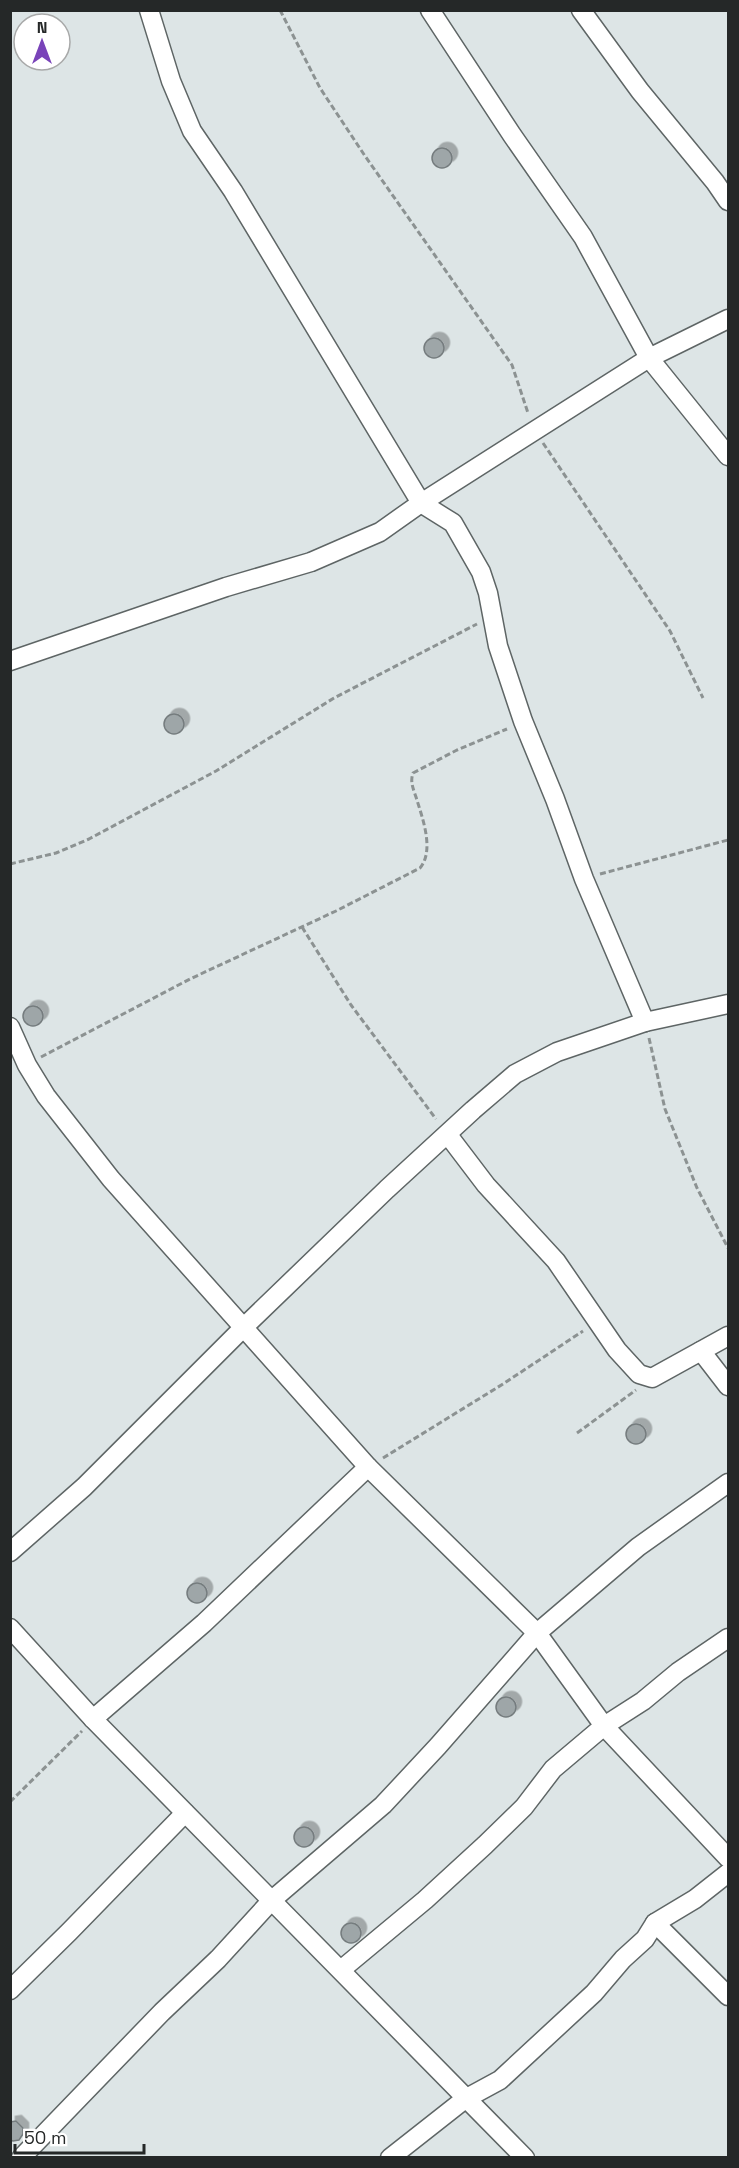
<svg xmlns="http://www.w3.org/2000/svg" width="739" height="2168" font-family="'Space Grotesk',sans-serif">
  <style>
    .building { fill: #9ea6a8; stroke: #757c7e; stroke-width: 1.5; filter: url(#shadow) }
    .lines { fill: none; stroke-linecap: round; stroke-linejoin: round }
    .street-casing { stroke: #5e6565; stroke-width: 21 }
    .path { stroke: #8c9292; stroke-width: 3; stroke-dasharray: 6 3; stroke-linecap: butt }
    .street { stroke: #fff; stroke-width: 18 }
  </style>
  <defs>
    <filter id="shadow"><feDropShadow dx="5.5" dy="-5.5" stdDeviation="0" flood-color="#0004"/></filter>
  </defs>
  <rect width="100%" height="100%" fill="#dde5e6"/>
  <g class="building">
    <circle cx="442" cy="158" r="10"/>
    <circle cx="434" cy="348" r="10"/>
    <circle cx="174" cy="724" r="10"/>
    <circle cx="33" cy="1016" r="10"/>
    <circle cx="636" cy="1434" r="10"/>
    <circle cx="197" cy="1593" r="10"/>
    <circle cx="506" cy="1707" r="10"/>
    <circle cx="304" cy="1837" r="10"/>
    <circle cx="351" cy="1933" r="10"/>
    <polygon points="16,2121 23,2128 23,2134 19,2140 13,2141 10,2140 10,2122"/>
  </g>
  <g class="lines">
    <g class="street-casing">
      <g id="street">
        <polyline points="149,10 171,81 192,131 233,191 421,503 453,523 481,572 488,593 498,646 523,721 555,799 584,879 645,1022"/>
        <polyline points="430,10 512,135 583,237 649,358 728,456"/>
        <polyline points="581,10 640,91 715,182 728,201"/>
        <polyline points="10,661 226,587 311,562 380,532 421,503 649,358 728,319"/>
        <polyline points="10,1027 27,1065 46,1096 111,1179 368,1467 537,1633 604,1726 728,1858"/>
        <polyline points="448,1135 486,1185 556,1261 617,1350 639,1374 652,1378 728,1336"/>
        <polyline points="701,1351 728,1386"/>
        <polyline points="10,1552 84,1487 245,1326 387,1189 473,1110 515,1074 557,1052 645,1022 728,1004"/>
        <polyline points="10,1628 93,1719 525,2158"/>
        <polyline points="93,1719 204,1623 368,1467"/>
        <polyline points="655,1923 728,1996"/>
        <polyline points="342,1969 425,1900 485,1845 524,1807 553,1769 604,1726 643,1701 678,1672 728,1638"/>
        <polyline points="10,1990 69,1932 185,1813"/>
        <polyline points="21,2158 162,2012 218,1959 272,1900 383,1805 438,1746 537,1633 638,1547 728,1483"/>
        <polyline points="390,2158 465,2099 500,2080 594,1993 623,1959 645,1939 655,1923 695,1899 728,1873"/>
      </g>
    </g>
    <g class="path">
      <polyline points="280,10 320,88 365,156 512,365 528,413"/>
      <polyline points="543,443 670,631 703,698"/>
      <polyline points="10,864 56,853 89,839 216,771 334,698 477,624"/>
      <polyline points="600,874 728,840"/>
      <polyline points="302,927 351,1005 436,1119"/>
      <polyline points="649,1038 665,1109 697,1188 728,1248"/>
      <path d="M 41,1057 L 190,979 L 336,911 L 420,868 C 435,850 422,817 416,797 C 413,788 410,782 413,773 L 457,750 L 507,729"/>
      <polyline points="577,1433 636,1390"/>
      <polyline points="383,1458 503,1384 583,1331"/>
      <polyline points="10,1802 82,1731"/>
    </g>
    <use href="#street" class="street"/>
  </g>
  <rect width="739" height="2168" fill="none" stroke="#252828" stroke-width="24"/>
  <g transform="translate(42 42)"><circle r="28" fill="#ffffff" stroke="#a8a9a9" stroke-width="1.5"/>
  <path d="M0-4.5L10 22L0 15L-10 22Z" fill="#7943b9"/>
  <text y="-9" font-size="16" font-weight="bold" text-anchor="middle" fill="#252828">N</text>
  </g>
  <path d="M15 2144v9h129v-9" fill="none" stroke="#252828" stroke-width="3"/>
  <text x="24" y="2144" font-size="18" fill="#252828" stroke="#ffffff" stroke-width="4.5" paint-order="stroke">50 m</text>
</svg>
